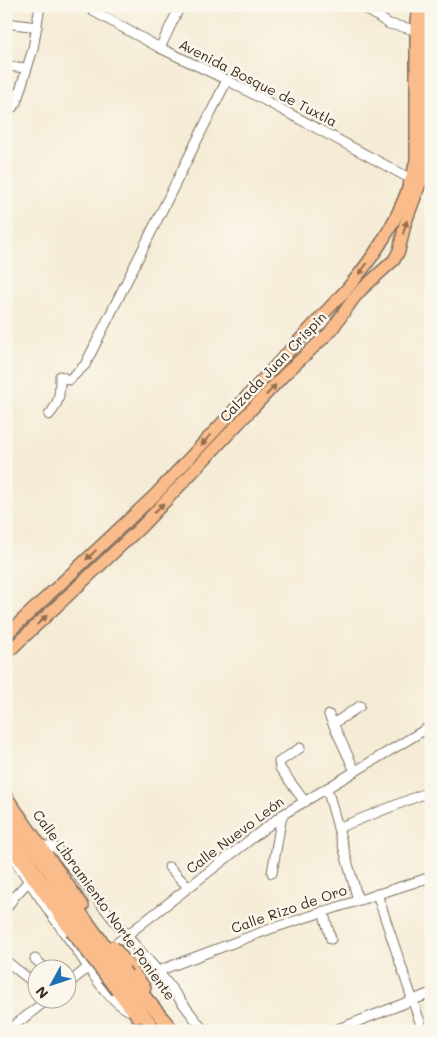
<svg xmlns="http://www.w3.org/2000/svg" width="437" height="1037" font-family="Mali,sans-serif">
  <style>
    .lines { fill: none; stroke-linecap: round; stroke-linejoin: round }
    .minor-casing { stroke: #7c6e5e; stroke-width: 11 }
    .major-casing { stroke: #7c6e5e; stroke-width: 14 }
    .highway-casing { stroke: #7c6e5e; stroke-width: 15 }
    .minor { stroke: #fff; stroke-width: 9 }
    .major { stroke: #fabc8b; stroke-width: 11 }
    .highway { stroke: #fabc8b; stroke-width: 12 }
    .major-bridge-casing { stroke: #7c6e5e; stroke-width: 14; stroke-linecap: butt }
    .highway-bridge-casing { stroke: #7c6e5e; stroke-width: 15; stroke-linecap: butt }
    .major-bridge { stroke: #fabc8b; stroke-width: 11 }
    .highway-bridge { stroke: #fabc8b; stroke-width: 12 }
    .oneway { fill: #916c4f }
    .labels { text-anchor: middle; stroke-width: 5; stroke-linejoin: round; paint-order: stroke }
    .street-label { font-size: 14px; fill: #3b2a1e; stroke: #fbf7ec }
  </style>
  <rect width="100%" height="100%" fill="#fbf7ec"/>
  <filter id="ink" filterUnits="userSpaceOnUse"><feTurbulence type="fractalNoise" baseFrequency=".02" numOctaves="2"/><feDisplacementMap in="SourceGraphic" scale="10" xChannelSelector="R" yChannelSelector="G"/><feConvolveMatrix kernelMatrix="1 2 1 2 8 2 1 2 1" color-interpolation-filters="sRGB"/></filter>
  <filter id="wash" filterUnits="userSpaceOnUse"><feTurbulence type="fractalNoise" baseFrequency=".0096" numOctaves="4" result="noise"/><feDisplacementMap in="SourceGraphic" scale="20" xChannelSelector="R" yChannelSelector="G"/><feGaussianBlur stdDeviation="1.12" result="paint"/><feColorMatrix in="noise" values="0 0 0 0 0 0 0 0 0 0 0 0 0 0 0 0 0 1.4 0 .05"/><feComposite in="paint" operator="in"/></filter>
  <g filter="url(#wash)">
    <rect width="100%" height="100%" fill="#f5ecd6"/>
  </g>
  <g filter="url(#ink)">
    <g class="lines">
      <g class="minor-casing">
        <g id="minor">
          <polyline points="362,6 389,24 416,30"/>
          <polyline points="93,11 160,48 227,80 411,179"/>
          <polyline points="6,23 37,27"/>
          <polyline points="160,48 180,6"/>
          <polyline points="6,66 27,68"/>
          <polyline points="6,107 13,107 16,103 33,49 40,6"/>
          <path d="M 49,415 C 60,403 60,392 60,376 L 69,380 L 85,365 L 227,80"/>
          <polyline points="329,715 355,771"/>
          <polyline points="333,724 360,706"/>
          <polyline points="300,748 279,762 280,768 305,802"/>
          <polyline points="327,788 358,900"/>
          <polyline points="338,828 431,791"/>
          <path d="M 6,846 C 29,883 53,917 78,952 C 92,973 106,998 128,1010 L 132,1009"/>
          <polyline points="41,846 50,846 56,848 126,935 158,971 204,1031"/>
          <polyline points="169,867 188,887"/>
          <polyline points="272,873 282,815"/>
          <polyline points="377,894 423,1031"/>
          <polyline points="6,909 14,897 28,882"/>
          <polyline points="323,911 331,939"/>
          <polyline points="109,949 282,815 431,726"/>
          <polyline points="35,959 47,970"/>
          <polyline points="6,961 38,986"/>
          <polyline points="158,971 270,929 431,877"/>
          <polyline points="68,984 99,958"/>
          <polyline points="7,1031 47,1000"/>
          <polyline points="333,1031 431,993"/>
        </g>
      </g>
      <g class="major-casing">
        <g id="major">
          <path d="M 6,635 L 155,495 L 346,290 C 377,254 406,208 416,160 L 416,22 L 418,6"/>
          <polyline points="6,654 141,527 284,375 330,332 354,298 362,289 394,260 399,251 405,224 423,176 425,161 425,54 427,6"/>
          <polyline points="6,796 83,906"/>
          <polyline points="16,854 71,931"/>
          <polyline points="126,962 145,988"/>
          <polyline points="117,991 138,1017"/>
        </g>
      </g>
      <g class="highway-casing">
        <g id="highway">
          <polyline points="6,808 59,885 88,923"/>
          <polyline points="6,828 40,879 78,927"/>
          <polyline points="127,975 173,1031"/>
          <polyline points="122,985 156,1031"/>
        </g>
      </g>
      <use href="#minor" class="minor"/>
      <use href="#major" class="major"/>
      <use href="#highway" class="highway"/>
      <g class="major-bridge-casing">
        <g id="major-bridge">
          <polyline points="71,931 117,991"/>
          <polyline points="113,946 126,962"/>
        </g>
      </g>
      <g class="highway-bridge-casing">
        <g id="highway-bridge">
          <polyline points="88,923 127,975"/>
          <polyline points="78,927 122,985"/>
        </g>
      </g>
      <use href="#major-bridge" class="major-bridge"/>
      <use href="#highway-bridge" class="highway-bridge"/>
    </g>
    <defs><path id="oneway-solid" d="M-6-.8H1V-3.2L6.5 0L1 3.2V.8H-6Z" transform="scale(1.25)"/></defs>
    <g class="oneway">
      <use href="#oneway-solid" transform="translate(405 227) rotate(-74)"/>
      <use href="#oneway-solid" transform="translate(363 269) rotate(126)"/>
      <use href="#oneway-solid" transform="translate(271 390) rotate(-47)"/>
      <use href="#oneway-solid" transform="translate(206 440) rotate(133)"/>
      <use href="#oneway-solid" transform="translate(159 508) rotate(-46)"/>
      <use href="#oneway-solid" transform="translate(91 555) rotate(137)"/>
      <use href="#oneway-solid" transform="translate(42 620) rotate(-43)"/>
    </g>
  </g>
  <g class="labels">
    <g class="street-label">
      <text transform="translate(258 83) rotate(27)" y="5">Avenida Bosque de Tuxtla</text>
      <text transform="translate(273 367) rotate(-46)" y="5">Calzada Juan Crispin</text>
      <text transform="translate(235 835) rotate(-37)" y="5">Calle Nuevo León</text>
      <text transform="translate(104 905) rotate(54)" y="5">Calle Libramiento Norte Poniente</text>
      <text transform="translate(289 909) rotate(-19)" y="5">Calle Rizo de Oro</text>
    </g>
  </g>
  <rect width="437" height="1037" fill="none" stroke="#fbf7ec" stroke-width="25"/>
  <g transform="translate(52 984) rotate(230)"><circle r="24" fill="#fbf7ec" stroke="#aea59a"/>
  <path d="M0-4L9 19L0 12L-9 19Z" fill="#1f6fb2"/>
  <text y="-8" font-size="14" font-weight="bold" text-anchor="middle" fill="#3b2a1e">N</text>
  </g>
</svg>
